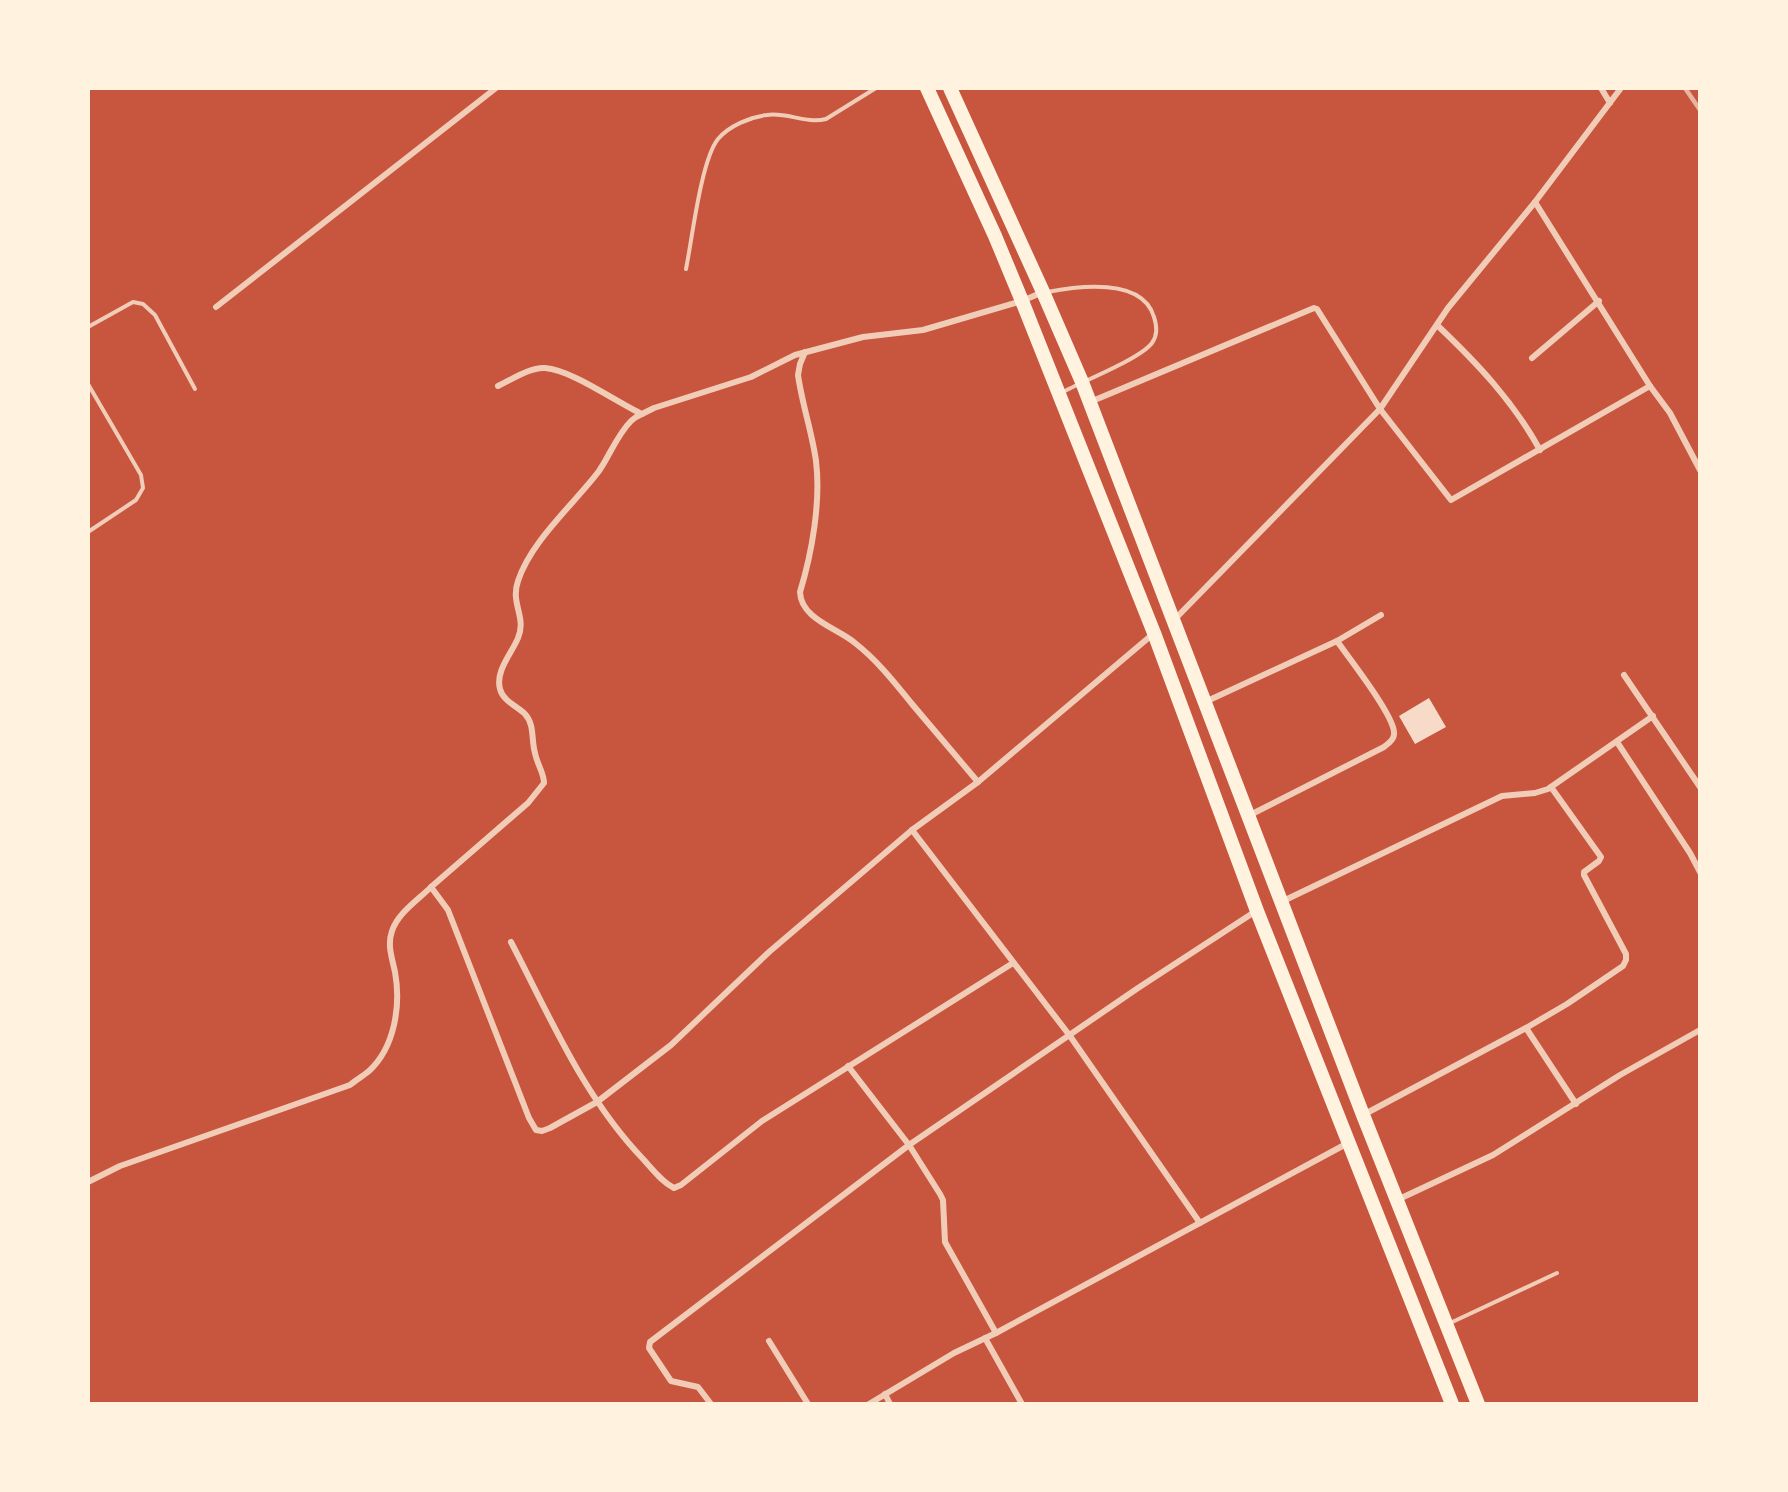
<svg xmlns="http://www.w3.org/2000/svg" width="1788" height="1492" font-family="Rubik,sans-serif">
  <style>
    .building { fill: #f7dbc8 }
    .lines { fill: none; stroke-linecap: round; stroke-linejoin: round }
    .service { stroke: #f1ccb7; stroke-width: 4 }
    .minor { stroke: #f1ccb7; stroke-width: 6 }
    .trunk { stroke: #fff3e0; stroke-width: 14 }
    .rail { stroke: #e9b49f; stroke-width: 4.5 }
  </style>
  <rect width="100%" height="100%" fill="#c8553d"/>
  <polygon class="building" points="1429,698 1446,727 1415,744 1399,716"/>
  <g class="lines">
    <g class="service">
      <path d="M 686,269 C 692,240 701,160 718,139 C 729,126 750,117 767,115 C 787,112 806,124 826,119 L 876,88"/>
      <path d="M 1047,292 C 1079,286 1142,277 1154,317 C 1157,326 1158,335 1152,343 C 1140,359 1083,381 1063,392"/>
      <polyline points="88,327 133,302 143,304 155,315 195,389"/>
      <polyline points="88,384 141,475 143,488 136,500 88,532"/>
      <polyline points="1448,1324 1557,1273"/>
    </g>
    <g class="minor">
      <polyline points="1601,88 1610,103"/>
      <polyline points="1535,202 1650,386 1670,413 1700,470"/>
      <polyline points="216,307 496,88"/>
      <path d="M 1437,325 C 1477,363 1513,401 1540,450"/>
      <path d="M 805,352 L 800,364 L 798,375 C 802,404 812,432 816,461 C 821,501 812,553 800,592 C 801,619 837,628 855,643 C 877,660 895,683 912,704 C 934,730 956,756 978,782"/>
      <polyline points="1532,358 1599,301"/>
      <path d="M 498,386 C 511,380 530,367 545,368 C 572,370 616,402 642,414"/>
      <polyline points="1090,402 1314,308 1317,309 1380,409 1451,500 1650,386"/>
      <polyline points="1174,620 1380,409 1448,308 1535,202 1621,88"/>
      <polyline points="1624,675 1700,787"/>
      <polyline points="1205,702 1337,641 1381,615"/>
      <polyline points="1617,742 1690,853 1700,872"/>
      <path d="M 1248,816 L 1384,747 C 1389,743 1395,739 1394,732 C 1393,714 1349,658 1337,641"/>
      <polyline points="912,830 1070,1036 1200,1223"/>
      <path d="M 431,887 L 528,803 L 544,783 C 544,773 537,764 535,753 C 531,740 535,725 525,714 C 517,706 503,701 500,689 C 495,671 512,653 518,638 C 527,617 510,604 518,581 C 531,541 574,504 599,471 C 610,455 617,435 631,421 L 636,417 L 654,408 L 751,377 L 795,355 L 863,337 L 923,330 L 1022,301 L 1043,292"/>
      <polyline points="1281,902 1502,796 1535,793 1548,789 1653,716"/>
      <path d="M 511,942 C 550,1017 584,1098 644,1160 C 653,1170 662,1182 674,1188 L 681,1185 L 762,1121 L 1013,963"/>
      <polyline points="1526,1028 1576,1104"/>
      <polyline points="848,1066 909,1145 940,1194 943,1200 945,1242 996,1333"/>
      <polyline points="1363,1115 1526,1028 1567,1004 1623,966 1626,960 1626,954 1584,875 1584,872 1599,861 1601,857 1551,787"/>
      <path d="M 88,1182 L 120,1166 L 350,1085 C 356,1080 363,1076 369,1071 C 395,1047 401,1005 395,972 C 392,958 387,945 392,931 C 398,913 418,900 431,887 L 448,910 L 529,1118 L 536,1130 L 542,1131 L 550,1128 L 597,1102 L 671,1045 L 769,952 L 912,830 L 978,782 L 1153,634"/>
      <polyline points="1397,1200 1493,1155 1620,1075 1700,1030"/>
      <polyline points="985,1338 1022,1404"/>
      <polyline points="769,1341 808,1404"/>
      <polyline points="885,1394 890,1404"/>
      <polyline points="711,1404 698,1387 671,1381 649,1348 650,1342 909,1145 1138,988 1256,911"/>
      <polyline points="869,1404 954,1353 996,1333 1348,1143"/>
    </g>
    <g class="trunk">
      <polyline points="927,88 995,236 1022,301 1154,633 1257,911 1452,1404"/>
      <polyline points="950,88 1043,292 1082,382 1363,1115 1478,1404"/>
    </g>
    <polyline class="rail" points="1685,88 1700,110"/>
  </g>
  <rect width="1788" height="1492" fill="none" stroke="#fff3e0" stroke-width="180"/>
</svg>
